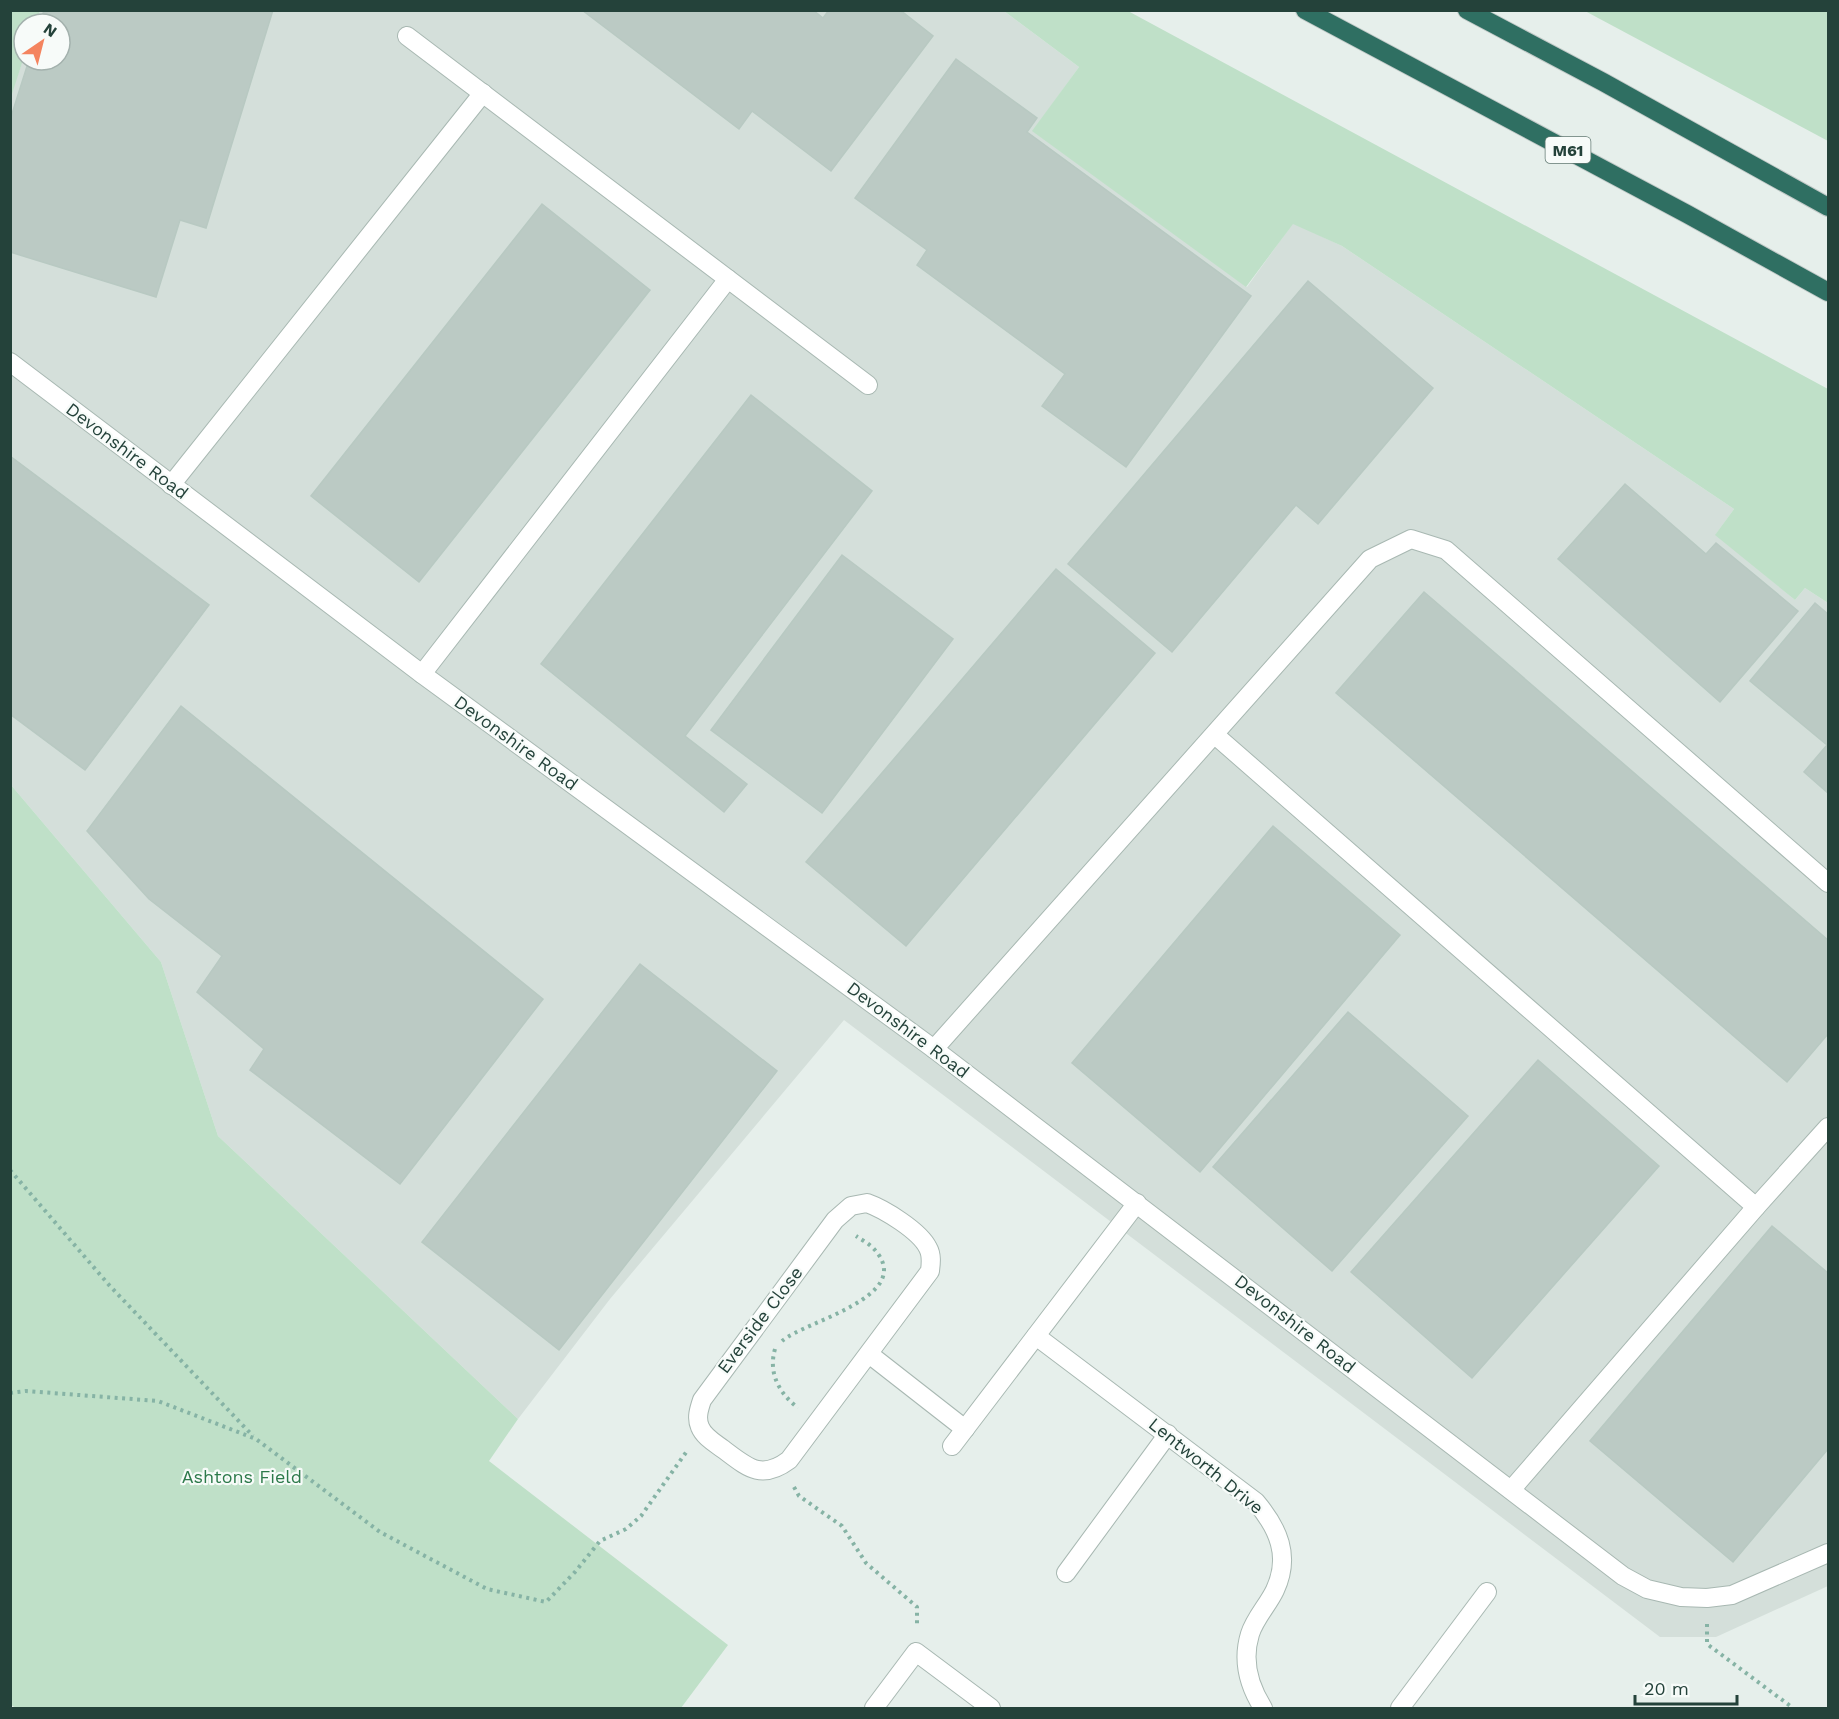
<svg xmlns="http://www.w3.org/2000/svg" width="1839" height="1719" font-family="'Work Sans',sans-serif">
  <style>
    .built { fill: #d4dfda }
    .green { fill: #bfe0c8 }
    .building { fill: #bbcac4; stroke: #b8c9c2; stroke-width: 1.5 }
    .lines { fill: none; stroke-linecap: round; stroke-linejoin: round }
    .service-casing { stroke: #a8b8b2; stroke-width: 20 }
    .minor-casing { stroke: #a8b8b2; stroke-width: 20 }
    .motorway-casing { stroke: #c2cac8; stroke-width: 20 }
    .path { stroke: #86b3a5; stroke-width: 4; stroke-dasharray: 3 4.5; stroke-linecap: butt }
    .service { stroke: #fff; stroke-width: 18 }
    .minor { stroke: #fff; stroke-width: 18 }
    .motorway { stroke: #2f6f62; stroke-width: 18 }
    .labels { text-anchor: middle; stroke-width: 4.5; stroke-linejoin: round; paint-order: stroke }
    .shield { fill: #f7fbf9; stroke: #637a73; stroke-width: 1.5 }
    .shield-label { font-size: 16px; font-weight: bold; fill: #24423a }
    .street-label { font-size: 18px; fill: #24423a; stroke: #f7fbf9 }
    .park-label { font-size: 18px; fill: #2d7a4b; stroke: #f7fbf9 }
  </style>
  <rect width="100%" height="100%" fill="#e6efeb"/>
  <polygon class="built" points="40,11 1004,11 1079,67 1033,131 1247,287 1293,223 1342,246 1734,509 1716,534 1795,600 1805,588 1828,603 1828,1586 1716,1637 1660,1637 844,1020 610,1299 518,1419 218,1136 161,962 11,785 10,97 24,57 24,60 60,60 60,24 35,24"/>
  <g class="green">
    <polygon points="11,10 40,11 35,24 24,24 24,57 11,97"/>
    <polygon points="1004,11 1128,11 1828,389 1828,603 1805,588 1795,600 1715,535 1734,509 1342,246 1293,224 1246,287 1032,131 1079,67"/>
    <polygon points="1585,11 1828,11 1828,141"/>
    <polygon points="11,785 161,962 218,1136 518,1419 489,1461 728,1645 681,1708 16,1708 11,1705"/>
  </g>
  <g class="building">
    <polygon points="44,10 273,10 206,228 180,220 156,297 10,252 10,120 29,60 60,60 60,24 40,24"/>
    <polygon points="582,10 813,10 823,18 829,10 900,10 933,36 831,171 752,111 739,129"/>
    <polygon points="956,59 1037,118 1027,132 1251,296 1126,467 1042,406 1065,374 917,265 927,250 855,198"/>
    <polygon points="542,204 650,290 419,582 311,496"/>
    <polygon points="1308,281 1433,388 1318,524 1296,505 1172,652 1068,564"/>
    <polygon points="751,395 872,491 685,736 747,784 724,812 541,664"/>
    <polygon points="10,456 209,605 85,770 10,714"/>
    <polygon points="1625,484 1706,554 1716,543 1798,611 1720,702 1558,559"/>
    <polygon points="842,555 953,639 822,813 711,730"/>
    <polygon points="1056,569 1155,653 906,946 806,862"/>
    <polygon points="1424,592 1828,940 1828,1034 1787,1082 1336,693"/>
    <polygon points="1815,603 1828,614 1828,793 1804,772 1827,745 1750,681"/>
    <polygon points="181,706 543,999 400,1184 250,1070 264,1049 197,992 222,956 149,899 87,831"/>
    <polygon points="1273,826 1400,935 1200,1172 1072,1063"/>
    <polygon points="640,964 777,1071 559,1350 422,1242"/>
    <polygon points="1348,1012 1468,1116 1332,1271 1213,1167"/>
    <polygon points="1538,1060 1659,1166 1472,1378 1351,1272"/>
    <polygon points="1772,1226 1828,1273 1828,1449 1733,1562 1590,1441"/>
  </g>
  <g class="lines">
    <g class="service-casing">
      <g id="service">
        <polyline points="1066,1573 1168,1434"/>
        <polyline points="1400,1708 1487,1592"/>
      </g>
    </g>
    <g class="minor-casing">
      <g id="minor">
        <polyline points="407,36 868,385"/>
        <polyline points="10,362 422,674 934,1049 1623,1576 1647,1589 1681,1597 1707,1598 1732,1595 1828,1553"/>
        <polyline points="171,485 483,93"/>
        <polyline points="422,674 728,279"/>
        <polyline points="1215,735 1756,1207"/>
        <polyline points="934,1049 1370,559 1411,539 1446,550 1828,883"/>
        <path d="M 867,1203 C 884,1209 920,1231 928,1248 C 932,1255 931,1263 930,1271 L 789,1460 C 761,1481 747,1467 723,1449 C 715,1443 704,1437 700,1427 C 696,1418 699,1409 702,1400 L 835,1220 L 851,1206 Z"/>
        <path d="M 1036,1336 L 1256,1502 C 1278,1528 1291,1556 1275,1590 C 1268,1605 1255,1618 1250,1634 C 1242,1660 1249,1686 1263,1708"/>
        <polyline points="869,1354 965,1429"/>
        <polyline points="952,1446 1137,1203"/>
        <polyline points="1511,1490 1756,1207 1828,1127"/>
        <polyline points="874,1708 916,1652 991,1708"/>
      </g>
    </g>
    <g class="motorway-casing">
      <g id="motorway">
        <polyline points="1305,10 1687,214 1828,292"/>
        <polyline points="1467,10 1603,82 1828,207"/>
      </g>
    </g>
    <g class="path">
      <polyline points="10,1170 109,1285 253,1436"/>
      <path d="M 782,1341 C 805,1321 916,1297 875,1250 C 870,1244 862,1240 856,1236"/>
      <path d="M 775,1349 C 768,1373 779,1393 798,1408"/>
      <polyline points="10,1393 26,1391 158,1401 256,1439 380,1532 487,1589 546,1602 575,1572 600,1541 626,1529 641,1516 687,1451"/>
      <polyline points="794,1487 799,1496 842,1526 866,1563 917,1607 917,1626"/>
      <polyline points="1707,1624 1707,1644 1793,1708"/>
    </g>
    <use href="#service" class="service"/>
    <use href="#minor" class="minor"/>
    <use href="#motorway" class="motorway"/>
  </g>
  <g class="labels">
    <rect class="shield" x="1545.5" y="137" width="45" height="26" rx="4.5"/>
    <g class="shield-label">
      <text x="1568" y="156">M61</text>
    </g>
    <g class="street-label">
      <text transform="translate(127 451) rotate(37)" y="6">Devonshire Road</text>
      <text transform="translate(516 743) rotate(36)" y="6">Devonshire Road</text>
      <text transform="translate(908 1030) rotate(37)" y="6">Devonshire Road</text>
      <text transform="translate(760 1320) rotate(-53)" y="6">Everside Close</text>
      <text transform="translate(1295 1324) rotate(38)" y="6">Devonshire Road</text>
      <text transform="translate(1206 1466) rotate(39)" y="6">Lentworth Drive</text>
    </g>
    <g class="park-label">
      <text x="242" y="1483">Ashtons Field</text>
    </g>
  </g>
  <rect width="1839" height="1719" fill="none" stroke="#24423a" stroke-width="24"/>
  <g transform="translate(42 42) rotate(35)"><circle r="28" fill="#f7fbf9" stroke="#a3b1ad" stroke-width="1.5"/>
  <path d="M0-4.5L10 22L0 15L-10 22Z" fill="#f4845f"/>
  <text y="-9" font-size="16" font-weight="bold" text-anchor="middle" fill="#24423a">N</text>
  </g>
  <path d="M1635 1695v9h102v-9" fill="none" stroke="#24423a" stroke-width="3"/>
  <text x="1644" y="1695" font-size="18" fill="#24423a" stroke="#f7fbf9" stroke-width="4.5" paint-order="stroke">20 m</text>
</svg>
